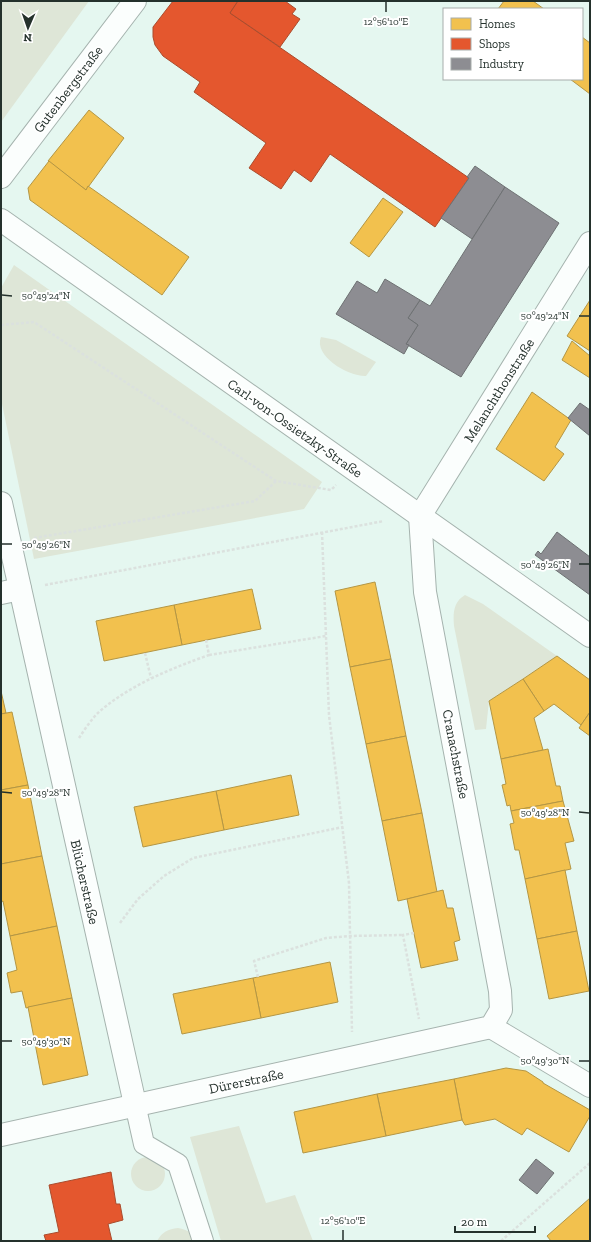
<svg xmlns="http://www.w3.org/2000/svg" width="591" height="1242" font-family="'Zilla Slab',serif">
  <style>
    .green { fill: #dee6d7 }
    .homes { fill: #f2c14e; stroke: #b49644 }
    .shops { fill: #e4572e; stroke: #aa4c2d }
    .industry { fill: #8d8d92; stroke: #6e7173 }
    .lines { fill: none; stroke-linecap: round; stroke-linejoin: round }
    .pedestrian-casing { stroke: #a5b3ae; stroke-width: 22 }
    .minor-casing { stroke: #a5b3ae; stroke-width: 24 }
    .tertiary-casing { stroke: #a5b3ae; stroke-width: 24 }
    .path { stroke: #dbe1de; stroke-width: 2.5; stroke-dasharray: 3 2; stroke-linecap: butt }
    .pedestrian { stroke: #fbfefd; stroke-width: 20 }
    .minor { stroke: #fbfefd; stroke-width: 22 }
    .tertiary { stroke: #fbfefd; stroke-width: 22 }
    .ticks { fill: none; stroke: #24312c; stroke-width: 1.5 }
    .labels { text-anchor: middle; stroke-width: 4; stroke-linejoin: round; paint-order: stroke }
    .street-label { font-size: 14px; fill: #24312c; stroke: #fff }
    .ticks-label { font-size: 10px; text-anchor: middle; fill: #24312c; stroke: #fff; stroke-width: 4; stroke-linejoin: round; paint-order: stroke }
  </style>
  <rect width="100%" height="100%" fill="#e5f7f0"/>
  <g class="green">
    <polygon points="1,1 89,1 1,122"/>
    <polygon points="14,265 322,482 304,509 34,559 1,399 1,288"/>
    <path d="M 321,337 L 336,340 L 376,362 L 366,376 C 349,377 313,356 321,337 Z"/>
    <path d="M 465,595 L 483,604 L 557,656 L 489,701 L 486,729 L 475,730 L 454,626 C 453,614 453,602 465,595 Z"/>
    <polygon points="239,1126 266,1203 295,1195 313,1241 221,1241 190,1137"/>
    <circle cx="148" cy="1174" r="17"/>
    <path d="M 178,1228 C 188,1230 193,1233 199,1241 L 157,1241 C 162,1232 168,1229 178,1228 Z"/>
  </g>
  <g class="homes">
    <polygon points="504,1 533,1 544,9 498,9"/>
    <polygon points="582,37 590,43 590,94 570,79 582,79"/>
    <polygon points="89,110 124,138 86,190 48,161"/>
    <polygon points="49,161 86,190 88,186 189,257 162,295 30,200 28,188"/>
    <polygon points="383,198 403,212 369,257 350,243"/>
    <polygon points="590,300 590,351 567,336"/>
    <polygon points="572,341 590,356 590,378 562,360"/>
    <polygon points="532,392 571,420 555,447 564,454 544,481 496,449"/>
    <polygon points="375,582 391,659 350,667 335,591"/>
    <polygon points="252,589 261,629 182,645 174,605"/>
    <polygon points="174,605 182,645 104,661 96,621"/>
    <polygon points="557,656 590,680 590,712 581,725 554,704 544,711 523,679"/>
    <polygon points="391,659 406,736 366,744 350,667"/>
    <polygon points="523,679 544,711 534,718 543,750 501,759 489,701"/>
    <polygon points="1,691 6,713 1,714"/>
    <polygon points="12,712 28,785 1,790 1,714"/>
    <polygon points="590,712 590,736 579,728"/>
    <polygon points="406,736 422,813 382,821 366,744"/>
    <polygon points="548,749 556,786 560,786 563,801 511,811 510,805 507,806 502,785 506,784 501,759"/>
    <polygon points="291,775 299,815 224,830 216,791"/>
    <polygon points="28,785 42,856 1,864 1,790"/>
    <polygon points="216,791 224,830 143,847 134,807"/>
    <polygon points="563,801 574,841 565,843 571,869 525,879 519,850 515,850 510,824 514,823 511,811"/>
    <polygon points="422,813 437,892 398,901 382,821"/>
    <polygon points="42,856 57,926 10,936 3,901 1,902 1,864"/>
    <polygon points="565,870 577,931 537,939 525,879"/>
    <polygon points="443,890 447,908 453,908 460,940 454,942 458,960 421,968 407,899"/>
    <polygon points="57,926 72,998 26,1008 22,991 11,993 7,973 17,970 10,936"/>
    <polygon points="577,931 589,991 549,999 537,939"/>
    <polygon points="330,962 338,1002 261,1018 253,978"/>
    <polygon points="253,978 261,1018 182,1034 173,994"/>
    <polygon points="72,998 88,1075 43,1085 28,1007"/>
    <polygon points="506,1068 526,1071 543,1082 543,1083 590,1110 590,1116 569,1152 527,1128 522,1135 495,1119 465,1125 462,1120 454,1079"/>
    <polygon points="454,1079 462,1120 386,1136 377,1094"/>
    <polygon points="377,1094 386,1136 303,1153 294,1112"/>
    <polygon points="590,1198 590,1241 551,1241 547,1236"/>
  </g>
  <g class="shops">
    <polygon points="173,1 238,1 230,13 469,178 435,227 330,154 311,182 294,170 281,189 249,168 266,143 194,92 200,82 163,56 155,45 153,37 153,27"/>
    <polygon points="238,1 285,1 296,9 292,14 300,19 280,47 230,13"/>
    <polygon points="111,1172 116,1204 120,1204 123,1220 108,1224 112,1241 46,1241 44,1235 59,1232 49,1185"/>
  </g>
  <g class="industry">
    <polygon points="475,166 505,187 472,239 441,218 469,178 467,177"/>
    <polygon points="505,187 559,223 461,377 406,344 418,325 408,318 420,300 430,306"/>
    <polygon points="385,279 420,300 408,318 418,325 406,344 409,345 404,354 336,314 357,281 377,293"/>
    <polygon points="580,403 590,410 590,436 568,418"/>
    <polygon points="557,532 590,557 590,595 535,555 538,551 541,554"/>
    <polygon points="536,1159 554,1173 537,1194 519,1180"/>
  </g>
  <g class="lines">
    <g class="pedestrian-casing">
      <polyline id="pedestrian" points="135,1104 144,1144 178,1164 203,1241"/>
    </g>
    <g class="minor-casing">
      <g id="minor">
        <polyline points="1,177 135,1"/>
        <polyline points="1,503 135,1104"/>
        <polyline points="1,593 20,589"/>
        <polyline points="491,1027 590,1086"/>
        <polyline points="1,1135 491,1027 501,1010 500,991 425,592 420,516 590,243"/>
      </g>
    </g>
    <g class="tertiary-casing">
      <polyline id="tertiary" points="1,220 590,636"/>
    </g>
    <g class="path">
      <polyline points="1,325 34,322 276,481 331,490 336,485"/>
      <polyline points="322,532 329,715 349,883 352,1032"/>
      <polyline points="34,538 255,501 276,481"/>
      <polyline points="45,585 384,521"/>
      <polyline points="145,653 151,678"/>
      <polyline points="209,655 326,636"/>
      <path d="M 79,738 C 85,729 92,718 100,711 C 132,684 170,669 209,655 L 206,640"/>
      <polyline points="120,923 138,899 164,876 193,858 343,827"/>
      <polyline points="414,933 403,935 419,1019"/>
      <polyline points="258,977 254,961 326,938 350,936 403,935"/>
      <polyline points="501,1241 590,1163"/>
    </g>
    <use href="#pedestrian" class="pedestrian"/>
    <use href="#minor" class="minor"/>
    <use href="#tertiary" class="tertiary"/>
  </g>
  <path class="ticks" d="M 386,12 L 386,2M 2,295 L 12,296M 579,316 L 589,316M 2,544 L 12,544M 579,564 L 589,564M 2,792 L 12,793M 579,812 L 589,813M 2,1041 L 12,1041M 579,1061 L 589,1061M 343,1240 L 343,1230"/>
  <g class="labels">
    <g class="street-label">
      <text transform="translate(68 89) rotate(-53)" y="5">Gutenbergstraße</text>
      <text transform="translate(499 390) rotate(-58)" y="5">Melanchthonstraße</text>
      <text transform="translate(295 428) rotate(35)" y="5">Carl-von-Ossietzky-Straße</text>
      <text transform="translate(456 754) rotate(79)" y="5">Cranachstraße</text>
      <text transform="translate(85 882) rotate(77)" y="5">Blücherstraße</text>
      <text transform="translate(246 1081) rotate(-12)" y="5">Dürerstraße</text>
    </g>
  </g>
  <g class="ticks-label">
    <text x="386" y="25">12°56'10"E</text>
    <text x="46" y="299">50°49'24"N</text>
    <text x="545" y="319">50°49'24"N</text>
    <text x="46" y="548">50°49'26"N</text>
    <text x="545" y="568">50°49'26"N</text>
    <text x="46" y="796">50°49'28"N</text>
    <text x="545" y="816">50°49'28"N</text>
    <text x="46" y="1045">50°49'30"N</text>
    <text x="545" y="1064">50°49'30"N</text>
    <text x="343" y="1224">12°56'10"E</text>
  </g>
  <rect width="591" height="1242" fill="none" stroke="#24312c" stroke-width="4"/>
  <rect x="443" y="8" width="140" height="72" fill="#ffffff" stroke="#a7adab"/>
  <rect x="451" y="18" width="20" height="12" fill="#f2c14e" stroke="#a7adab"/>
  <text x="479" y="28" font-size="12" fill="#24312c">Homes</text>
  <rect x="451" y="38" width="20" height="12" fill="#e4572e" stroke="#a7adab"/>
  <text x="479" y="48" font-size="12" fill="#24312c">Shops</text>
  <rect x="451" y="58" width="20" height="12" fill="#8d8d92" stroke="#a7adab"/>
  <text x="479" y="68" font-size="12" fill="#24312c">Industry</text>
  <g transform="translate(28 28) rotate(182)" stroke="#ffffff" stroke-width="3" paint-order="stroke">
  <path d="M0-3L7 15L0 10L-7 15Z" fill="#24312c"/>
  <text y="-6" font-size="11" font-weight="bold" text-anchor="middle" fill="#24312c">N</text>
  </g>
  <path d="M455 1226v6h80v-6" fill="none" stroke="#24312c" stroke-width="2"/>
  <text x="461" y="1226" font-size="12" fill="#24312c" stroke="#ffffff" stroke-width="3" paint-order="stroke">20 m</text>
</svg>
